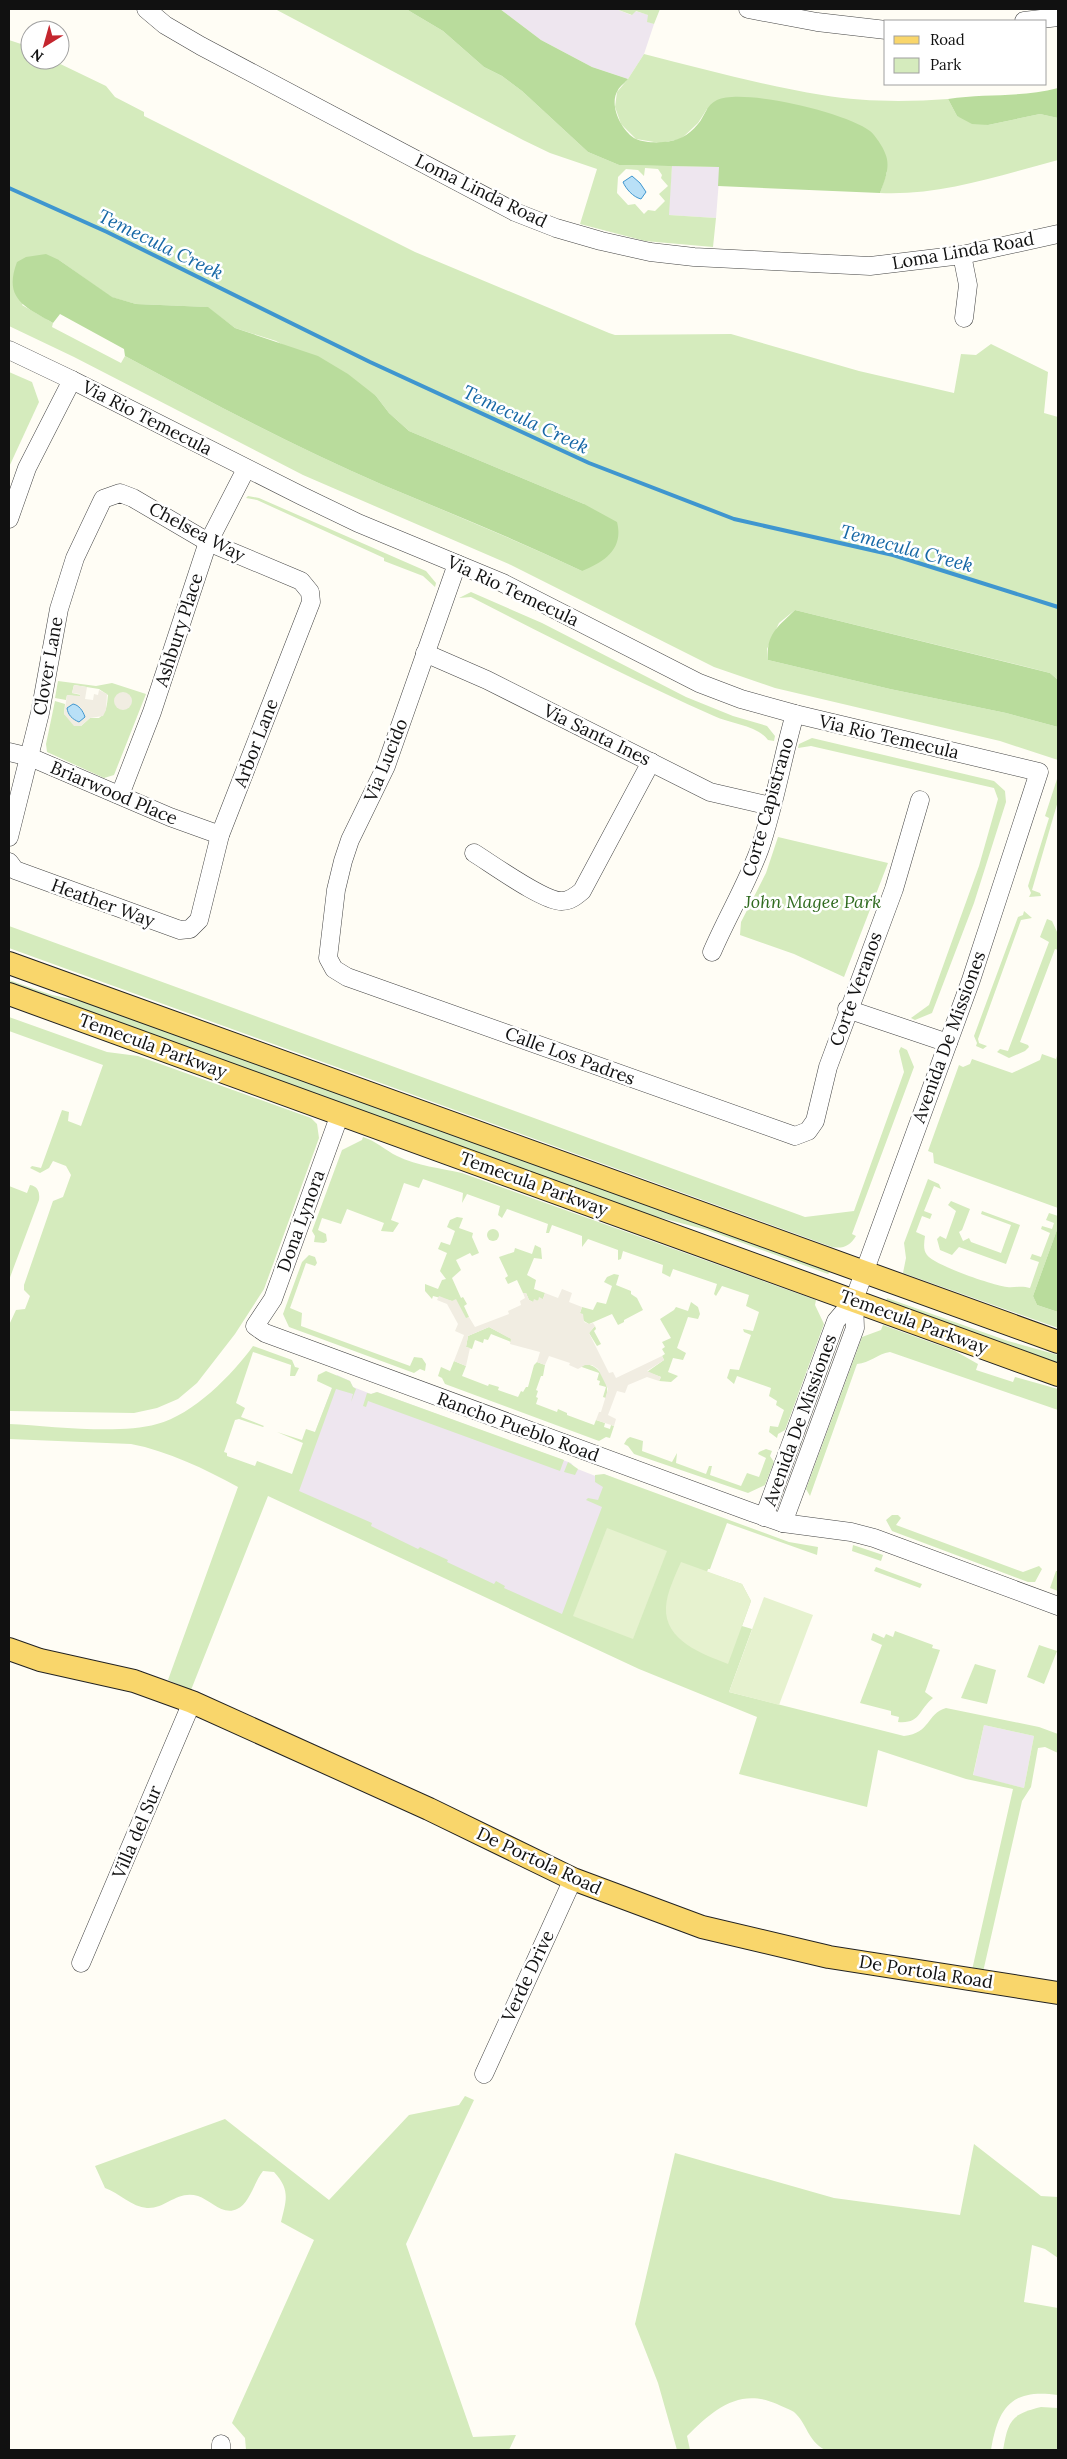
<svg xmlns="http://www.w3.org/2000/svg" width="1067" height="2459" font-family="Lora,serif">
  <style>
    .industrial { fill: #eee6ef }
    .green { fill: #d5ebbd; fill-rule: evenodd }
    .forest { fill: #b9dc9c }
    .pitch { fill: #e6f2cf }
    .plaza { fill: #f1ede2 }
    .water { fill: #b9e0f7; stroke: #3f96cf }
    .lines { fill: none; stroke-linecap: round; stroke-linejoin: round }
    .stream { stroke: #3f96cf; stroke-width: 4 }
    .minor-casing { stroke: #444; stroke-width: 19 }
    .major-casing { stroke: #222; stroke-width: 24 }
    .minor { stroke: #fff; stroke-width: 18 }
    .major { stroke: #f9d66b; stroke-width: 22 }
    .labels { text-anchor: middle; stroke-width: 5; stroke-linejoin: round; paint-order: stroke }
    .street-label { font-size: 18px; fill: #111; stroke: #fff }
    .park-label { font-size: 18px; font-style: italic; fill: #2f6b1f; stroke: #fff }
    .water-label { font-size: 19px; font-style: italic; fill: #1768a6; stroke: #fff }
  </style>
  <rect width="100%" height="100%" fill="#fffdf5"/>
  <g class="industrial">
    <polygon points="500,9 616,9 631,15 635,11 649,15 648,22 654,24 644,54 628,79 592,67 541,40"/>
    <polygon points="672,166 720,167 716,218 668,215"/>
    <polygon points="337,1375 350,1381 353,1387 371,1394 377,1392 571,1463 575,1468 598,1477 604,1474 614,1478 564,1626 290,1498"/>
    <polygon points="984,1725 1034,1736 1024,1788 973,1776"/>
  </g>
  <g class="green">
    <path d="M 275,9 L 406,9 L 443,31 L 484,67 L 502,76 L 522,91 L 588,152 L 619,165 L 672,166 L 669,215 L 716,218 L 713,247 L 645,241 L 580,224 L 597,169 L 550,153 L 523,140 ZM 645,168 L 658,169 L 662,175 L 661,178 L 668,186 L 659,194 L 665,201 L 655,211 L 648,210 L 644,214 L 635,204 L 628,205 L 617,193 L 618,177 L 626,169 L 638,170 L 644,176 Z"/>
    <polygon points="616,9 660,9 654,24 647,22 648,15 636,11 632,15"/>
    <path d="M 9,40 L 30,47 L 30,60 L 52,60 L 106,86 L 115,97 L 144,112 L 144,116 L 415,252 L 609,333 L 615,335 L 731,334 L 859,371 L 954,393 L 961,354 L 976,355 L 991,344 L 1048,372 L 1044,413 L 1058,417 L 1058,680 L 1050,673 L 1027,667 L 795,610 L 779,623 L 767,649 L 768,660 L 890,689 L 1006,713 L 1058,727 L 1058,760 L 1000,741 L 775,688 L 714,667 L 511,565 L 303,475 L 74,357 L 9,326 ZM 59,260 L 111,297 L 136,304 L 207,307 L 235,328 L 276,341 L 376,396 L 389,413 L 409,431 L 584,504 L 582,571 C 516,540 450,513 383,485 C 295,447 210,402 125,356 L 121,363 L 52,327 L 53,323 L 22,305 Z"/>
    <path d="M 644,54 C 703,69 762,85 822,95 C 863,102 907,102 948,99 L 957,116 L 988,125 L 1040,114 L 1058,118 L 1058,160 C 1001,175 940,196 880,193 L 887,172 L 707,109 L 698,123 L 681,139 L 660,143 L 636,139 L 621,124 L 615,107 L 617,92 L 628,79 Z"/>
    <polygon points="9,372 32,382 39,402 9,467"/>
    <polygon points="248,496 259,498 426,571 436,583 435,587 423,576 384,561 384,558 257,500 246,498"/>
    <path d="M 471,592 L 542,623 L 686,697 L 733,716 L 767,726 L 775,736 L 774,741 L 768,740 C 757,725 731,724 714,716 C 631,679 551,638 471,597 L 459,598 Z"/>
    <path d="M 58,681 L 96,686 L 112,683 L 146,694 L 114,775 L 104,778 L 47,752 L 46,744 L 55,701 L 65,704 L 64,714 L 81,726 L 90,718 L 99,718 C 107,712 107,705 108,695 L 99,689 L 74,685 L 72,693 L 81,695 L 80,697 L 67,695 L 66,700 L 55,698 Z"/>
    <polygon points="812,738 994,781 1005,791 1006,802 974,903 932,1013 915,1020 911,1018 929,1005 979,866 998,799 994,788 811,746 798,748 799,744"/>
    <polygon points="1058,776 1058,801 1032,890 1040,893 1041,896 1029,897 1031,893 1028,886 1049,818 1045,816"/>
    <polygon points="778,837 888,863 844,977 794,954 740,935 741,922 766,873"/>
    <polygon points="1024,911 1032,918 1021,920 978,1039 979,1043 987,1046 983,1049 976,1046 977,1043 974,1036 1018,917 1023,915"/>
    <polygon points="1047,919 1052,921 1058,934 1058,950 1055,949 1020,1042 1028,1045 1029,1047 1025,1051 1009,1058 997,1052 1000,1049 1008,1051 1049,942 1040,937"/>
    <path d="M 9,926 L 805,1217 L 854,1211 L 904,1072 L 899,1051 L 901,1047 L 907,1050 L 914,1067 L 852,1234 L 856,1236 C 850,1246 843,1249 832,1247 L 9,948 Z"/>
    <polygon points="9,980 52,995 85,1002 830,1272 828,1274 707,1230 646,1214 9,983"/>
    <polygon points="9,1017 107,1052 138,1056 311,1118 317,1124 319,1138 264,1289 235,1334 197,1383 178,1399 157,1408 134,1413 9,1411 9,1325 16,1310 25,1309 30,1296 24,1290 24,1285 53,1201 63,1197 71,1175 66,1166 53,1161 49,1168 40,1173 30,1168 32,1166 41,1168 62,1110 69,1112 68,1121 81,1126 103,1065 9,1031"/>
    <polygon points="1058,1053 1058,1208 934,1163 933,1153 928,1151 959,1065 963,1067 970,1064 972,1059 1012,1073 1040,1060 1042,1054 1056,1059"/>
    <path d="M 363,1137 C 376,1141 385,1150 397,1156 C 418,1166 440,1168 462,1173 L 816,1300 L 815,1305 L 824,1324 L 785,1430 L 778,1434 L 777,1438 L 769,1432 L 770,1426 L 778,1427 L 784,1410 L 776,1405 L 777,1401 L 769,1396 L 771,1388 L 737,1376 L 734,1384 L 727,1378 L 730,1369 L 739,1370 L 751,1335 L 744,1332 L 743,1329 L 753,1331 L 759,1312 L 746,1306 L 749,1295 L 722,1286 L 716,1296 L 714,1294 L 717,1284 L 673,1269 L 670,1277 L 662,1273 L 663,1265 L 623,1251 L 621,1259 L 618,1260 L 618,1250 L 588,1239 L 582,1247 L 582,1236 L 552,1225 L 549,1233 L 546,1233 L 548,1224 L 507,1209 L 502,1218 L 498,1215 L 500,1206 L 467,1194 L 462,1203 L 463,1193 L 423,1179 L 419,1188 L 404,1183 L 391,1220 L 399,1223 L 393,1232 L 381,1231 L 384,1223 L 347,1209 L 341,1224 L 322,1218 L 318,1230 L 326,1234 L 327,1241 L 324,1243 L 314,1242 L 315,1236 L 312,1231 L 342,1150 L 362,1140 Z"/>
    <path d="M 928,1179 L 939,1184 L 941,1189 L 934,1186 L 924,1211 L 932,1214 L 930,1219 L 922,1216 L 916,1232 L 925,1236 C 924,1243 923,1250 927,1255 C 936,1266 992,1285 1007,1287 C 1015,1288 1021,1285 1030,1288 L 1039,1262 L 1030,1259 L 1032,1254 L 1041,1257 L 1050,1233 L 1041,1229 L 1042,1226 L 1052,1229 L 1054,1223 L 1046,1220 L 1049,1213 L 1058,1216 L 1058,1227 L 1033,1296 L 1037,1305 L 1058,1312 L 1058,1328 L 903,1273 L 906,1258 L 904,1243 Z"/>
    <path d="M 30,1185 C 38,1186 40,1193 39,1200 L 9,1280 L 9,1186 L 27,1193 Z"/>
    <polygon points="951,1201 970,1209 962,1230 959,1232 963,1241 969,1238 971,1242 1001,1253 1011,1225 981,1214 982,1211 1020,1225 1006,1264 959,1247 952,1255 940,1250 937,1239 940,1236 946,1239 956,1211 948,1205"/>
    <polygon points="457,1217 463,1218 459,1228 473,1233 472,1237 479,1253 472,1256 470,1253 456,1260 461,1270 452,1278 461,1298 463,1297 467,1304 464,1306 469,1317 466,1319 452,1301 433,1296 432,1299 425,1291 425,1284 438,1289 442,1280 446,1279 440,1271 447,1253 438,1249 441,1242 450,1245 455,1231 447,1227 450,1220"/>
    <circle cx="493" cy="1235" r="6"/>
    <polygon points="535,1245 541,1248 542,1259 534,1258 527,1275 536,1280 534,1289 545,1293 543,1299 533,1302 529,1300 526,1293 523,1293 517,1280 508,1284 505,1278 508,1276 499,1257 514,1252 515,1248 532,1254"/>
    <polygon points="309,1255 315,1257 317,1263 315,1266 306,1263 290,1308 302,1313 301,1326 410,1366 414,1357 422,1358 426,1364 425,1371 420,1369 414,1373 289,1327 283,1314 302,1262"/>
    <polygon points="614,1274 619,1275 616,1285 631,1291 631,1294 637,1298 643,1310 624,1320 624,1322 618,1325 612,1314 589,1324 584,1321 580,1313 582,1307 593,1310 597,1302 606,1304 612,1286 604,1282 607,1277"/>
    <polygon points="887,1298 1008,1341 1058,1355 1058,1363 886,1301"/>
    <polygon points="691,1302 698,1307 700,1314 698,1319 688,1317 677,1348 686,1353 683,1360 673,1358 668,1372 678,1376 671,1382 659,1381 661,1377 647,1372 664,1360 662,1356 665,1354 662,1349 665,1347 662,1342 671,1338 660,1319 674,1310 676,1307 688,1311"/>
    <path d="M 883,1325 L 955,1351 L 978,1364 L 976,1370 L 1013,1382 L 1015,1377 L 1058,1389 L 1058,1410 L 890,1352 C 877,1354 870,1363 857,1364 L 810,1496 L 806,1489 L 862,1337 L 881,1330 Z"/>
    <polygon points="595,1326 596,1329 594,1331 601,1344 597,1346 589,1333"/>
    <polygon points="489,1327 512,1339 511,1342 491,1334 488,1340 484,1339 483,1343 475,1340 472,1349 466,1347 468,1336"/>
    <path d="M 253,1346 L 292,1360 L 295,1367 L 299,1368 L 295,1376 L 290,1376 L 291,1365 L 253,1352 L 236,1403 L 245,1408 L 241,1417 L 264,1426 L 263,1427 L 239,1419 L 235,1420 L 224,1452 L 227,1453 L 227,1456 L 255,1466 L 257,1461 L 292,1474 L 303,1443 L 277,1432 L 302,1440 L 306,1429 L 315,1432 L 332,1388 L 317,1381 L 318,1375 L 326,1371 L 350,1381 L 353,1387 L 356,1389 L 351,1402 L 353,1394 L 336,1389 L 299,1491 L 372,1523 L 371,1526 L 418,1549 L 420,1547 L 448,1560 L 447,1562 L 494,1584 L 496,1581 L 505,1586 L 504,1588 L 562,1614 L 602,1507 L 586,1500 L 588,1498 L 598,1500 L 603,1487 L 595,1482 L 595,1475 L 604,1474 L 789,1542 L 818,1547 L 817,1555 L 727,1523 L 710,1569 L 708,1569 L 707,1572 L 742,1584 L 751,1601 L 742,1626 L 752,1629 L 729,1692 L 904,1736 C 931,1733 926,1714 946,1708 L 1039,1727 L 1058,1734 L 1058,1753 L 1045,1747 L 1038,1748 L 1031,1787 L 1022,1801 L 983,1972 L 972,1970 L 1013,1789 L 966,1779 L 878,1750 L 867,1807 L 739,1774 L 757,1717 L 639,1669 L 268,1496 L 191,1690 L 168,1680 L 238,1487 C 205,1469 168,1451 131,1444 L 9,1439 L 9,1424 C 51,1426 118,1435 157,1424 C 193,1415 233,1374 253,1346 ZM 984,1725 L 1034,1736 L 1024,1788 L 973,1775 Z"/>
    <polygon points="454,1361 466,1366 462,1376 488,1386 489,1384 499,1387 498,1390 518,1397 521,1391 523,1392 526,1387 528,1387 534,1365 537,1362 545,1365 543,1376 541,1376 536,1390 538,1391 536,1397 538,1398 536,1404 557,1412 558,1409 567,1413 567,1415 594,1425 596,1420 605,1423 604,1427 610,1429 611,1425 614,1426 610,1438 606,1437 599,1441 445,1384 442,1378 438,1376 441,1367 450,1371"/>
    <path d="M 585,1364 C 600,1365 611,1384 606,1398 L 603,1397 L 606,1387 L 599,1385 L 600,1381 L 597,1380 L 599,1373 L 579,1366 Z"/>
    <polygon points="377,1392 564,1460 560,1471 368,1401 366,1407 363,1406 367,1393 371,1394"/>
    <polygon points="630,1437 643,1441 642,1451 672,1462 677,1453 676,1463 706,1474 709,1466 712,1466 710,1475 741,1486 747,1473 759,1477 766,1458 758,1454 759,1452 766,1449 772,1451 770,1456 774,1462 765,1485 748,1493 634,1454 628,1446 624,1444 627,1439"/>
    <polygon points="568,1462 578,1469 575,1475 564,1472"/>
    <polygon points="892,1515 898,1515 901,1518 896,1525 1023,1572 1039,1566 1042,1569 1035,1582 1028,1582 892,1531 886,1520"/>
    <polygon points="853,1545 883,1555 881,1561 852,1551"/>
    <polygon points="876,1567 922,1584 920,1588 874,1571"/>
    <polygon points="1056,1571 1058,1571 1058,1591 1050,1588"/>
    <path d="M 895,1631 L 933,1645 L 932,1648 L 940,1650 L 925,1692 L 933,1698 C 918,1710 921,1724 898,1722 L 899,1717 L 891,1715 L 891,1711 L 860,1703 L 882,1645 L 871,1640 L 873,1633 L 884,1638 L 886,1634 L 893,1637 Z"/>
    <polygon points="1039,1645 1057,1651 1044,1684 1027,1677"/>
    <polygon points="975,1664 996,1670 987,1704 961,1698"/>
    <path d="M 465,2096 L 474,2100 L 406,2244 L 473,2437 L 516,2435 L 509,2450 L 246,2450 L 245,2438 L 232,2423 L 314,2240 L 281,2222 C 286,2201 291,2190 274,2172 L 263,2171 C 254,2182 250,2203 237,2209 C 223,2216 210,2200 198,2196 C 177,2190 166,2209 147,2208 C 132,2207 119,2193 105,2188 L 95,2166 L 225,2119 L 329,2200 L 409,2115 L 459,2105 Z"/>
    <path d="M 974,2144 L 1041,2196 L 1058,2197 L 1058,2258 L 1045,2249 L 1032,2245 L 1024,2302 L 1058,2308 L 1058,2395 C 1011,2388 998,2408 991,2450 L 825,2450 C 807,2440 807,2423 794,2412 C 790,2409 782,2407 777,2404 C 739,2387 713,2410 687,2436 L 690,2450 L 677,2450 L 658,2383 L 635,2324 L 675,2153 L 834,2198 L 960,2215 Z"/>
    <path d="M 1041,2407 L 1058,2408 L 1058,2450 L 1003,2450 C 1008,2421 1011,2414 1041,2407 Z"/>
  </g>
  <g class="forest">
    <path d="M 406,9 L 500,9 L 541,40 L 592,67 L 628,79 C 625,83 620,86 618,90 C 608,105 622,132 636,139 C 642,142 656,143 663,142 C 678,141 688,136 698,124 C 705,116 706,105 717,100 C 744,88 847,113 870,131 C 875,135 883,147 885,153 C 891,166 885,180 880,193 L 718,186 L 719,167 L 619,165 L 588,152 L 522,91 L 502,76 L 484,67 L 443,31 Z"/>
    <path d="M 1058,88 L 1058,118 L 1040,114 L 988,125 L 972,124 L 957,116 L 948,99 C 986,93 1021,98 1058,88 Z"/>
    <path d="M 46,254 L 59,260 L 112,297 L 136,304 L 208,307 L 235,328 L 318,356 L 348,374 L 376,396 L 389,413 L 409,431 L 584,504 L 617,522 C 624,549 604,562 582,571 C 517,540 450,513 383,485 C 295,447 210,402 125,356 L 124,349 L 60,314 L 53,323 C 25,307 3,299 17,262 L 26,257 Z"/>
    <path d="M 795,610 L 1050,673 L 1058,680 L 1058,727 L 1006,713 L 890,689 L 768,660 C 766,633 778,627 795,610 Z"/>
    <polygon points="1058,1227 1058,1312 1037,1305 1033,1296"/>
  </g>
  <g class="pitch">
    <polygon points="607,1528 667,1551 633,1639 573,1616"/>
    <path d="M 681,1562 L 742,1584 L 751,1601 L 728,1664 C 703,1654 664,1641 666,1607 C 667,1592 675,1576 681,1562 Z"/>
    <polygon points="764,1597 813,1615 779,1705 729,1692"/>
  </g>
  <g class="plaza">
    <polygon points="74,685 87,687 85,699 93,700 94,694 98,695 99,690 107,694 106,710 103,716 90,718 81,726 74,726 64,714 67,695 80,696 80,694 72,693"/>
    <circle cx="123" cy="701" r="9"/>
    <polygon points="562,1289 572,1293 569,1302 582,1307 580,1313 583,1314 584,1322 589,1324 593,1323 595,1326 589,1333 609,1373 613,1372 616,1378 662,1356 664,1360 647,1371 661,1377 659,1381 647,1377 628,1385 625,1393 617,1391 608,1415 616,1419 614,1426 596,1420 599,1412 601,1412 608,1389 598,1369 592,1365 585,1365 578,1369 569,1365 570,1363 549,1356 545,1365 537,1362 540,1352 510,1344 511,1339 489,1327 468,1336 466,1347 470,1348 466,1366 454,1361 464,1335 455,1331 458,1324 447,1304 437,1300 439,1296 452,1301 456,1299 466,1318 469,1317 475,1327 509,1314 508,1311 521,1305 520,1301 525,1298 523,1293 526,1293 529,1300 533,1302 534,1299 538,1301 539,1297 543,1299 545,1293 558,1298"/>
  </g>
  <g class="water">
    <path d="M 632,176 L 640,183 L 646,192 L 641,199 C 633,197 626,189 623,182 Z"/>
    <path d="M 73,704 C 79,705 83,711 85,717 L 79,722 C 72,719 68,715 67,708 Z"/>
  </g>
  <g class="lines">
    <polyline class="stream" points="9,188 107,232 370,362 589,463 734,519 893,555 1058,607"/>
    <g class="minor-casing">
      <g id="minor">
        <polyline points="146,9 165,25 201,46 515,212 556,228 601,241 650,252 694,257 870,266 962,255 1058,234"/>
        <polyline points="748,9 817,22 886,30"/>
        <polyline points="1024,21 1058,17"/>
        <polyline points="962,255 968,285 964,318"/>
        <polyline points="9,350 72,380 302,496 358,523 503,583 699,683 741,699 795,714 1039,772 971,980 854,1300 855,1328 783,1523"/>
        <polyline points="9,519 27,468 72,380"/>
        <polyline points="457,564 386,766 350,840 343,861 336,890 328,958 334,969 347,977 795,1136 808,1131 815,1121 828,1067 894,889 920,800"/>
        <polyline points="425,653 487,680 710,792 771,806"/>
        <polyline points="9,752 30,757 170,817 220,835"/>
        <polyline points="120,795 152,712 207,545 246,469"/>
        <polyline points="9,837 40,713 59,609 75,558 103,499 120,493 133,498 208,542 301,581 310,592 311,602 220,835 199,920 190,929 180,930 15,870 9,862"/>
        <path d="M 474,853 C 492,864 544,902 562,901 C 570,901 576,896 582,891 L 651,762"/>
        <path d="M 712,952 C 727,917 747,884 760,848 C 775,804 782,758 795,714"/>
        <polyline points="847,1009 948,1043"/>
        <polyline points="340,1114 273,1299 255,1326 265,1333 751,1512 783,1523 851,1532 874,1538 1058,1606"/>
        <polyline points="764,1517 836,1321 854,1300"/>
        <polyline points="81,1963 192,1702"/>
        <polyline points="484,2074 573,1879"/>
        <polyline points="221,2450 221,2444"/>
      </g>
    </g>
    <g class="major-casing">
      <g id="major">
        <polyline points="9,963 1058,1342"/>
        <polyline points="9,994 1058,1375"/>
        <polyline points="9,1649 40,1660 134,1681 192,1702 429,1809 573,1879 702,1927 829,1957 1058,1993"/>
      </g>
    </g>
    <use href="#minor" class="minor"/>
    <use href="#major" class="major"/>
  </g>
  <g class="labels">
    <g class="street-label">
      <text transform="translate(481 191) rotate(26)" y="6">Loma Linda Road</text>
      <text transform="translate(963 251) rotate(-10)" y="6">Loma Linda Road</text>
      <text transform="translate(147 418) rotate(27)" y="6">Via Rio Temecula</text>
      <text transform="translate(197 532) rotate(28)" y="6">Chelsea Way</text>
      <text transform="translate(513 591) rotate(25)" y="6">Via Rio Temecula</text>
      <text transform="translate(179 630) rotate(-72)" y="6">Ashbury Place</text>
      <text transform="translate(48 666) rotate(-80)" y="6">Clover Lane</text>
      <text transform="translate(597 735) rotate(26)" y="6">Via Santa Ines</text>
      <text transform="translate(889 737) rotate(13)" y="6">Via Rio Temecula</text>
      <text transform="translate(256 743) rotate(-69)" y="6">Arbor Lane</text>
      <text transform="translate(386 760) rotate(-68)" y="6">Via Lucido</text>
      <text transform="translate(114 793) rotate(23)" y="6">Briarwood Place</text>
      <text transform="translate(768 807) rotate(-74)" y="6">Corte Capistrano</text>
      <text transform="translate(103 903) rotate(20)" y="6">Heather Way</text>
      <text transform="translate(856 989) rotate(-70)" y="6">Corte Veranos</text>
      <text transform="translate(949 1037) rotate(-70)" y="6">Avenida De Missiones</text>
      <text transform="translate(153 1046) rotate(20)" y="6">Temecula Parkway</text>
      <text transform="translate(570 1056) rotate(20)" y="6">Calle Los Padres</text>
      <text transform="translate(534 1184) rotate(20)" y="6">Temecula Parkway</text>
      <text transform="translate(301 1221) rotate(-70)" y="6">Dona Lynora</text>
      <text transform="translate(914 1322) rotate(20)" y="6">Temecula Parkway</text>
      <text transform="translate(800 1420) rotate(-70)" y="6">Avenida De Missiones</text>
      <text transform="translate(518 1427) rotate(20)" y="6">Rancho Pueblo Road</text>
      <text transform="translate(137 1832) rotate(-67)" y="6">Villa del Sur</text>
      <text transform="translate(539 1861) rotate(25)" y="6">De Portola Road</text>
      <text transform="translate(926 1972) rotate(9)" y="6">De Portola Road</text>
      <text transform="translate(528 1976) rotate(-65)" y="6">Verde Drive</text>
    </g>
    <g class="park-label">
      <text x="813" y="908">John Magee Park</text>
    </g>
    <g class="water-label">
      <text transform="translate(161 244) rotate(26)" y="7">Temecula Creek</text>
      <text transform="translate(526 419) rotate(25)" y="7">Temecula Creek</text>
      <text transform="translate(907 548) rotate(15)" y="7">Temecula Creek</text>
    </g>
  </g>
  <rect width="1067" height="2459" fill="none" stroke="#111111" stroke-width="20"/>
  <rect x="884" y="20" width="162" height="65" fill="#ffffff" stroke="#a0a0a0"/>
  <rect x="894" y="36" width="25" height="8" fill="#f9d66b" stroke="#a0a0a0"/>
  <text x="930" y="45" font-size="15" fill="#111111">Road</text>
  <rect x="894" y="58" width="25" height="15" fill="#d5ebbd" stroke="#a0a0a0"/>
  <text x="930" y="70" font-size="15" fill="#111111">Park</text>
  <g transform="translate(45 45) rotate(217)"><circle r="24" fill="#ffffff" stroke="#a0a0a0"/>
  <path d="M0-4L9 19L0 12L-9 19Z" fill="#c4262e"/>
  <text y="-8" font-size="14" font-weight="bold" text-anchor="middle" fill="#111111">N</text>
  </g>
</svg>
